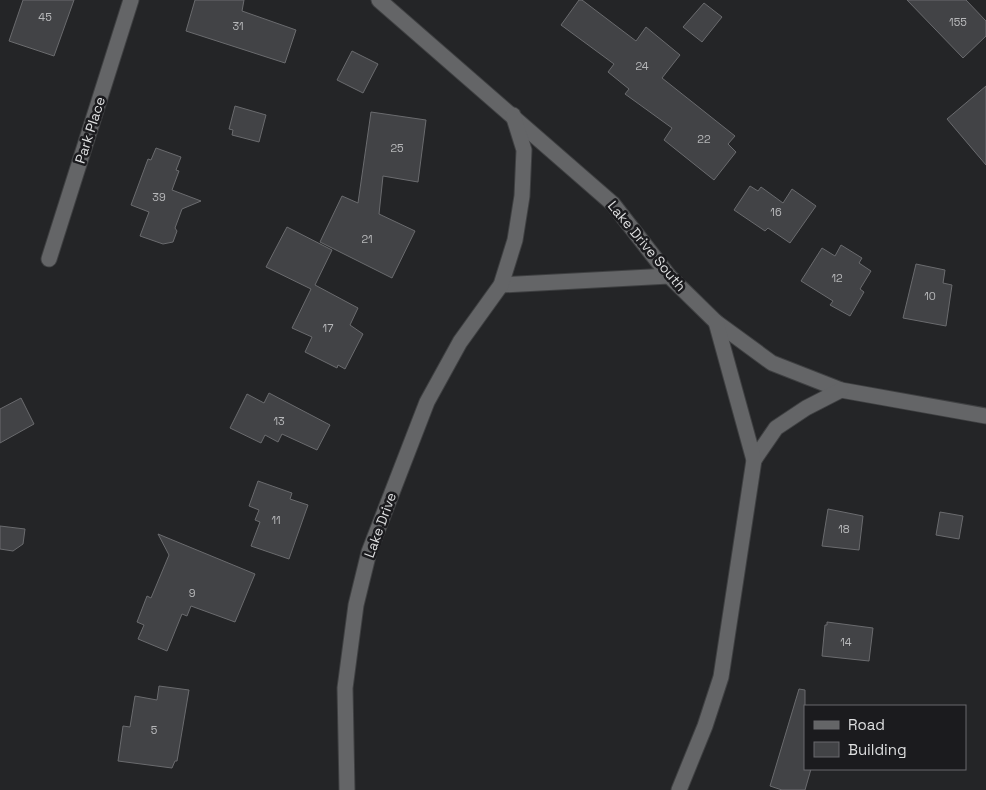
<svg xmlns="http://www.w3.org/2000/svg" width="986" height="790" font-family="'Space Grotesk',sans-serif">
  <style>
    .building { fill: #424346; stroke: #6a6b6e }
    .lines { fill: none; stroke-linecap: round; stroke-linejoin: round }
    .minor-casing { stroke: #3f4042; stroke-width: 17 }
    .minor { stroke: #646567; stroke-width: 15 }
    .labels { text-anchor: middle; stroke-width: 5; stroke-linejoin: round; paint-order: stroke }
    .number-label { font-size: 11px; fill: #b7b8ba }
    .street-label { font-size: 14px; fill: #dedfe0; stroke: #1b1b1e }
  </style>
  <rect width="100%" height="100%" fill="#242527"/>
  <g class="building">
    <polygon points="23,0 74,0 54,56 9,41"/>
    <polygon points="195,0 244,0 242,11 296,30 285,63 186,31"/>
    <polygon points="579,0 582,0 636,41 646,27 680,55 662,78 735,136 728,144 736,152 714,180 664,140 672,128 625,94 629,89 608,72 614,64 561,25"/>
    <polygon points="907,0 966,0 986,21 986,36 963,58"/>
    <polygon points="704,3 722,17 702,42 683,27"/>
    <polygon points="352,51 378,64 363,93 337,80"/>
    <polygon points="986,86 986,165 947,119"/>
    <polygon points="235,106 266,115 259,142 232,135 233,130 229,129"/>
    <polygon points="371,112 426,120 418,182 383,176 379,214 415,231 392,278 320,242 342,196 358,203"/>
    <polygon points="156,148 181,157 176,170 179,171 172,190 201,201 182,209 175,228 177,231 173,242 163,244 140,236 149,212 131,205 148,159 151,160"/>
    <polygon points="750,186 758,191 761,187 783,203 792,189 816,206 790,243 768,228 765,231 734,210"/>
    <polygon points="287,227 332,250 315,285 358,308 350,325 363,334 345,369 338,365 337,368 305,352 312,337 292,328 311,289 266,267"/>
    <polygon points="841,245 862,258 859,263 871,271 860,289 864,292 850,316 830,305 833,301 801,281 822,248 835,256"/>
    <polygon points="916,264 945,270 943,283 952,285 946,326 903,318"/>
    <polygon points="269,393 330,425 317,450 282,434 278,442 265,435 261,443 230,428 247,394 264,403"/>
    <polygon points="21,398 34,424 0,443 0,409"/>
    <polygon points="258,481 292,493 290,499 308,505 289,559 251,546 260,522 255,520 259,510 249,506"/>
    <polygon points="828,509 863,516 859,550 822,546"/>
    <polygon points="940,512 963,516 959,539 936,535"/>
    <polygon points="0,526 25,529 23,544 13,551 0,549"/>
    <polygon points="158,534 255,574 235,622 191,606 187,616 182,614 167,651 138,639 144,625 137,622 147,596 151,598 169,555"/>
    <polygon points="827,622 873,628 869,661 822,656 825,625 827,625"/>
    <polygon points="159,686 189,690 177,761 175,761 172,768 118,761 123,726 130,727 135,696 157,700"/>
    <polygon points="799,689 805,690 805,769 811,769 805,790 782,790 770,786"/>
  </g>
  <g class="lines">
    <g class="minor-casing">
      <g id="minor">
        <polyline points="379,0 613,204 669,276 716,322 772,363 841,390 986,416"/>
        <polyline points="49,259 131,0"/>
        <polyline points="501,285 669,276"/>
        <polyline points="754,460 776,428 806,408 841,390"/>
        <polyline points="347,790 345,688 356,605 369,552 427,402 460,342 501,285 515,240 522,196 524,150 513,115"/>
        <polyline points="679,790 705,726 721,677 754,460 716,322"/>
      </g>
    </g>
    <use href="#minor" class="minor"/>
  </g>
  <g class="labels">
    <g class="number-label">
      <text x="45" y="21">45</text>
      <text x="958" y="26">155</text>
      <text x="238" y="30">31</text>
      <text x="642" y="70">24</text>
      <text x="704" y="143">22</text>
      <text x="397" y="152">25</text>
      <text x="159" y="201">39</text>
      <text x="776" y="216">16</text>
      <text x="367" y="243">21</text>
      <text x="837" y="282">12</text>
      <text x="930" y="300">10</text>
      <text x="328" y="332">17</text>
      <text x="279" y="425">13</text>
      <text x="276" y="524">11</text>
      <text x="844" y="533">18</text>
      <text x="192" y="597">9</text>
      <text x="846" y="646">14</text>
      <text x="154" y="734">5</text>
    </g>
    <g class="street-label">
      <text transform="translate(90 130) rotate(-72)" y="5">Park Place</text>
      <text transform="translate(647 246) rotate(50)" y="5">Lake Drive South</text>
      <text transform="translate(380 525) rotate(-70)" y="5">Lake Drive</text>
    </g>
  </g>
  <rect x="804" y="705" width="162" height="65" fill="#1b1b1e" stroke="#69696c"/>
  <rect x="814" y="721" width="25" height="8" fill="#646567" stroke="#69696c"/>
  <text x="848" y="730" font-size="15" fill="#dedfe0">Road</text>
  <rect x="814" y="742" width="25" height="15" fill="#424346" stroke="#69696c"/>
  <text x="848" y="755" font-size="15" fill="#dedfe0">Building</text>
</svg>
